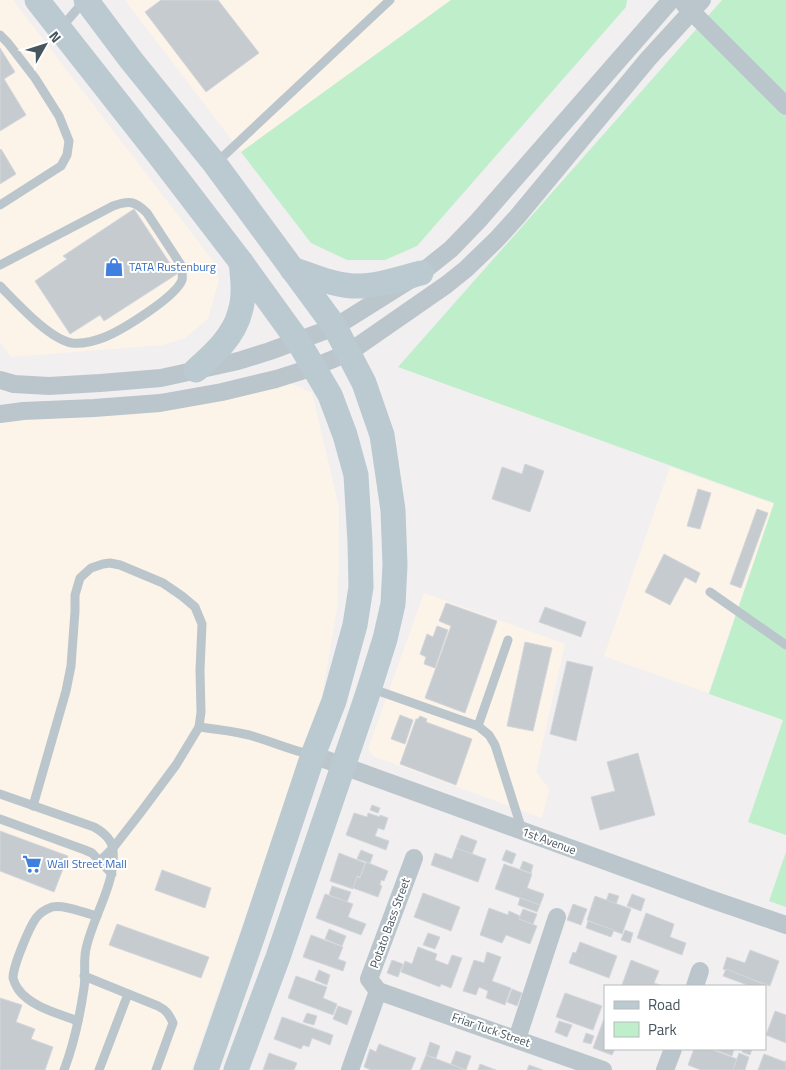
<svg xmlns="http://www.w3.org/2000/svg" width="786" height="1070" font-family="'Titillium Web',sans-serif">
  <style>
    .commercial { fill: #fcf4e9 }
    .green { fill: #beefca }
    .building { fill: #c6cbcf; stroke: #d3d6db }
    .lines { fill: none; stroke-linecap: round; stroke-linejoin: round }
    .lane { stroke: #bbc6cc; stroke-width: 9 }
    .street { stroke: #bbc6cc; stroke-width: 18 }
    .secondary { stroke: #bbc9d1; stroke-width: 25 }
    .labels { text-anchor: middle; stroke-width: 4; stroke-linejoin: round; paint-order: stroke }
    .shop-label { font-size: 12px; fill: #366cbe; stroke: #fff; text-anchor: start }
    .street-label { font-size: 12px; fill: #47555d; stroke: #fff }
  </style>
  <rect width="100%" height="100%" fill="#f2eff0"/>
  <g class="commercial">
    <polygon points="0,0 13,0 214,262 219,280 208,319 185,338 162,345 11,357 0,342"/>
    <polygon points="125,0 451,0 241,152"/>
    <polygon points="286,381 312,393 339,507 338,603 321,702 191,1070 0,1070 0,419"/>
    <polygon points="670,467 774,504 708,693 604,656"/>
    <polygon points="424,593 565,644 536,772 549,789 542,818 373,756 368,749"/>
  </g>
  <g class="green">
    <polygon points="451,0 627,0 626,7 417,246 385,260 347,260 311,243 241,152"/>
    <polygon points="722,0 786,0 786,835 748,822 783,720 709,694 774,503 398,367"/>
    <polygon points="786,852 786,907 769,901"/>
  </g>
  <g class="building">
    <polygon points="161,0 218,0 259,53 206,92 145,12"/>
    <polygon points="0,48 15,72 4,79 26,115 0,131"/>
    <polygon points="1,149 16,174 0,184 0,150"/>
    <polygon points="134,209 177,274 104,321 100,315 70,334 35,281 67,259 63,256"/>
    <polygon points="525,464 544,471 530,512 492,499 502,467 522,474"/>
    <polygon points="698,489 711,493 700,529 687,526"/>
    <polygon points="757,509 768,513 741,588 730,584"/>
    <polygon points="664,554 700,573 696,583 685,577 670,605 645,592"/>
    <polygon points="446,603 497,621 465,713 425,698 451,626 439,621"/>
    <polygon points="545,607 586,622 581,637 539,622"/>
    <polygon points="437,626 448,630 435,668 424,664 426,657 420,654 427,634 433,637"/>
    <polygon points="525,642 552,648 533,731 507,726"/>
    <polygon points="567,661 593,667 576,741 550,734"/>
    <polygon points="400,715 413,720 405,744 391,739"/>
    <polygon points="420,716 427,719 426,722 472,739 456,785 400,764 416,719 418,719"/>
    <polygon points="638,753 655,815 600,830 591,797 615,791 607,762"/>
    <polygon points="372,805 380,808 378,813 370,810"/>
    <polygon points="354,813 367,817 368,813 380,817 380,815 388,818 384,830 378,828 375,836 389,841 386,850 346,835"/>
    <polygon points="0,831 68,856 54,892 0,871"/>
    <polygon points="461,835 477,841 472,854 456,848"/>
    <polygon points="456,848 486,859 478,882 431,865 435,853 452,859"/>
    <polygon points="361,850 373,855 370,863 357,859"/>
    <polygon points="506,850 516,854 512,864 502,860"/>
    <polygon points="339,853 365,863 360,877 357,876 353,889 330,881"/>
    <polygon points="523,861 533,865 531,873 520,869"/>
    <polygon points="366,862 388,871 384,881 381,880 380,885 382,886 378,897 353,888 357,877 360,878"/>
    <polygon points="504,864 532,874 527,888 544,894 540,905 495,889"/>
    <polygon points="162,870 211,888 205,908 155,890"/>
    <polygon points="332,886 351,892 347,902 329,895"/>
    <polygon points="423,893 460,907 451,931 414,917"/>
    <polygon points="609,893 619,896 616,904 606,901"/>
    <polygon points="325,894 353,904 348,917 366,924 361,935 316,918"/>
    <polygon points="632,894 645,899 641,911 627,906"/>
    <polygon points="595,896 631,909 622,934 587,920"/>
    <polygon points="520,898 540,905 537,912 518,905"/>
    <polygon points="573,904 587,909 581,925 567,920"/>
    <polygon points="489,908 508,915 509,911 520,916 519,919 537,926 530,944 506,935 502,943 480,935"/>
    <polygon points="523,909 537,914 533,924 519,919"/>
    <polygon points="646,913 674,924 670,937 686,943 682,955 637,938"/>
    <polygon points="588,921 614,930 611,937 586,928"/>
    <polygon points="117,924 209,957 201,978 109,945"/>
    <polygon points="329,929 346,936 342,946 325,939"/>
    <polygon points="625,930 633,933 630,943 621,940"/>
    <polygon points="428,933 440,937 435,949 423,945"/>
    <polygon points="311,935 343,947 338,959 346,962 343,971 303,957"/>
    <polygon points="580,942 617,956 609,978 569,963 573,952 576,953"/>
    <polygon points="418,947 437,954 435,960 448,965 452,955 462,958 451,988 441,984 440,987 401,972 405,961 412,964"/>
    <polygon points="750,950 779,961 770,986 723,969 727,957 745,963"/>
    <polygon points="487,952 501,957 492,981 511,988 505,1005 486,998 488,991 479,987 476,995 463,991 474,960 484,963"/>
    <polygon points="392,960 403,964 398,977 387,973"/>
    <polygon points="631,960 659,971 654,983 663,986 626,986 622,985"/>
    <polygon points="726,969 766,985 765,988 765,986 750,986 723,976"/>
    <polygon points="319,970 330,975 327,985 315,980"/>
    <polygon points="296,976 327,987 323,998 337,1004 333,1015 288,998"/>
    <polygon points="512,989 522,993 517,1006 507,1002"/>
    <polygon points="565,993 602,1006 593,1030 556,1017"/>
    <polygon points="0,998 22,1005 16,1022 35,1029 31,1039 53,1047 45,1070 0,1070"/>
    <polygon points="338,1006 352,1011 347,1025 333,1019"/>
    <polygon points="775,1011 786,1015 786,1043 766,1035"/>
    <polygon points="307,1013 317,1016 314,1025 303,1022"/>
    <polygon points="605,1016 605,1049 615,1049 612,1055 593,1048"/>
    <polygon points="282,1017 333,1035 330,1045 312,1038 309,1047 303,1045 301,1049 274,1039"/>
    <polygon points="559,1021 572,1025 567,1037 555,1032"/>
    <polygon points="586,1033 594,1036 591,1044 583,1042"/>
    <polygon points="430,1042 440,1046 436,1058 426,1055"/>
    <polygon points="379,1044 416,1058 411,1070 371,1070 364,1067 370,1049 376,1052"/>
    <polygon points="694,1049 710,1049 737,1059 733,1070 701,1070 688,1065"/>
    <polygon points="717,1049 734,1049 732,1056 716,1050"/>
    <polygon points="743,1049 752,1049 750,1055 742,1052"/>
    <polygon points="456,1051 471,1056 466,1070 451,1064"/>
    <polygon points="269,1053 297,1063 294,1070 263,1070"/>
    <polygon points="739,1053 749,1057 745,1070 733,1070"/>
    <polygon points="764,1054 785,1062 786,1060 786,1070 758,1070"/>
    <polygon points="426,1055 466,1070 420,1070"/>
    <polygon points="480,1064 496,1070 478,1070"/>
    <polygon points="529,1065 543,1070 527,1070"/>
  </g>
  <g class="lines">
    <g class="lane">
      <polyline points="61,28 85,0"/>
      <polyline points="0,35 8,43 35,78 59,116 69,141 67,155 61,166 0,205"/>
      <polyline points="215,164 390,0"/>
      <path d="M 0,265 L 113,206 C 129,200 135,201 147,213 L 181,265 C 182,270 183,275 182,280 C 176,297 122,330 105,337 C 95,341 83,344 72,343 C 49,339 17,303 0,286"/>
      <polyline points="710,592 786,645"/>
      <polyline points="370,688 478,726 489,735 495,745 522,830"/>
      <polyline points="478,726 508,640"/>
      <path d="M 199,727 C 216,729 232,731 249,735 C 270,741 290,750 312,755"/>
      <path d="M 0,794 L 94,827 C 103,832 112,839 113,850 C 116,884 93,916 86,949 C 83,962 86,975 84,988 C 80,1015 74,1044 64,1070"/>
      <polyline points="33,806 66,691 71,666 75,611 75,595 80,578 91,568 103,564 110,563 120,565 163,583 182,596 195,607 202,624 200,670 201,712 199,727 176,765 141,812 113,848 100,861"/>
      <polyline points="0,819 85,850 92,853 112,874"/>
      <path d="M 84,976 L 158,1006 C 166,1010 169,1014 173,1023 L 156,1070"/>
      <path d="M 78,1021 C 57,1013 31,1007 18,989 C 16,986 14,982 13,978 C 13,966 29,928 36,918 C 40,913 46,909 52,907 C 64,904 84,913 97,916"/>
      <polyline points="99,1070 128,994"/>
    </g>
    <g class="street">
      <polyline points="684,4 786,106"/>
      <polyline points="0,380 14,384 49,386 100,383 161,378 238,361 270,351 335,327 421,273 451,249 478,221 671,0"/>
      <polyline points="0,414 23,411 94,408 160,403 222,392 276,379 314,367 348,353 446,285 466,269 496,240 517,217 648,59 702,0"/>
      <polyline points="313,755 713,900 786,925"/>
      <polyline points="695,986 700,971"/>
      <polyline points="378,991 603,1070"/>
      <polyline points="517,1039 557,917"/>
      <polyline points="350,1070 378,991 369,979 414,858"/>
      <polyline points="665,1070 673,1049"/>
    </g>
    <g class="secondary">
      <polyline points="37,0 159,155 241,262 298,341 330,395 345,435 356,475 360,542 361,587 355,625 334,701 313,755 253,935 206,1070"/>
      <polyline points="86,0 131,60 215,164 335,327 364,383 382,435 393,510 395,565 393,604 385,639 367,696 278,957 236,1070"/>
      <path d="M 292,269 C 312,276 331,284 352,286 C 375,287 399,279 421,273"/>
      <path d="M 196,370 C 214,354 234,336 240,312 C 245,296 243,279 241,262"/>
    </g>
  </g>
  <defs>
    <g id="shop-bare" transform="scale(1.5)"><path d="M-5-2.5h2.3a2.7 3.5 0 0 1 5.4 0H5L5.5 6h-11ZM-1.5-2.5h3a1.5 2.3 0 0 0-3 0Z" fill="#3f7fe0" stroke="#fff" stroke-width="2.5" paint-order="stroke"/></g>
    <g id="supermarket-bare" transform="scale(1.5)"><path d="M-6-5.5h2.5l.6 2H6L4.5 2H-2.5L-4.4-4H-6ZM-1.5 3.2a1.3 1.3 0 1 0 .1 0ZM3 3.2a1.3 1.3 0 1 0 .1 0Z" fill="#3f7fe0" stroke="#fff" stroke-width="2.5" paint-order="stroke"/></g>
  </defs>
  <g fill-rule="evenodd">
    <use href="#shop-bare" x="114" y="267"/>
    <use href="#supermarket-bare" x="32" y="864"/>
  </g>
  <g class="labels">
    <g class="shop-label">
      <text x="129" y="271">TATA Rustenburg</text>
      <text x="47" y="868">Wall Street Mall</text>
    </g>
    <g class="street-label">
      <text transform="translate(549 841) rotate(20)" y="4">1st Avenue</text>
      <text transform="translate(390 923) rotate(-70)" y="4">Potato Bass Street</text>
      <text transform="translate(491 1030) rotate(19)" y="4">Friar Tuck Street</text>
    </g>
  </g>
  <rect x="604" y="985" width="162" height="65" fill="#ffffff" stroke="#b5bbbe"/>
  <rect x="614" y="1001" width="25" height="8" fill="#bbc9d1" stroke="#b5bbbe"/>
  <text x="648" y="1010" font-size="15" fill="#47555d">Road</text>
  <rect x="614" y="1022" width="25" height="15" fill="#beefca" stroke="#b5bbbe"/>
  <text x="648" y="1035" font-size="15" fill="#47555d">Park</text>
  <g transform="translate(45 45) rotate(51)" stroke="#ffffff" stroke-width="4" paint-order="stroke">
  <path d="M0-4L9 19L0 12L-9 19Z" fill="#47555d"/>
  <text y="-8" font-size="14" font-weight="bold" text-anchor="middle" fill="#47555d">N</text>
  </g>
</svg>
